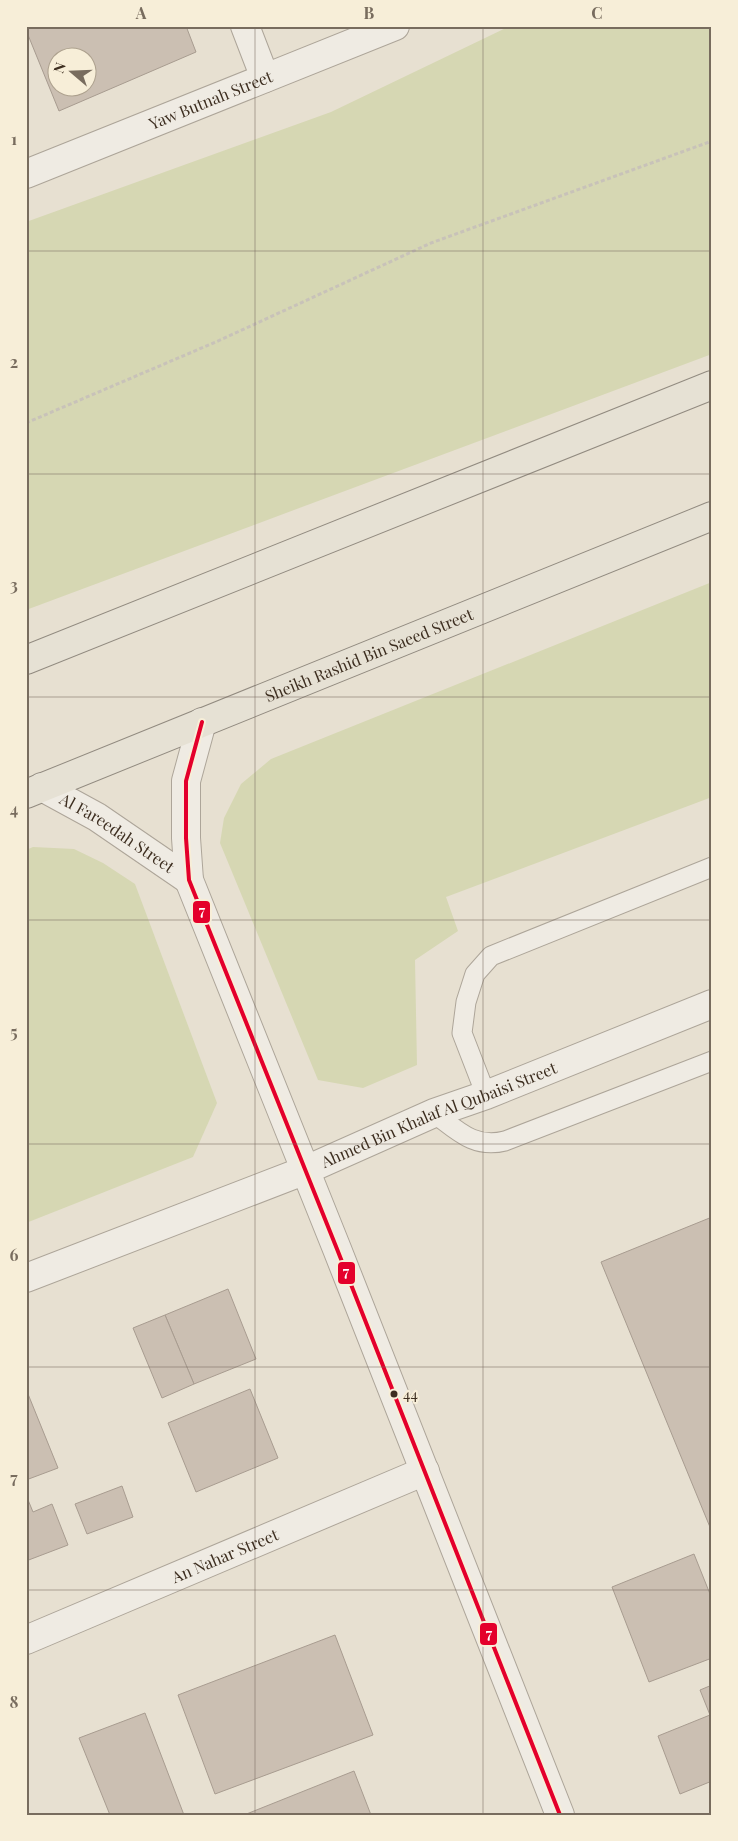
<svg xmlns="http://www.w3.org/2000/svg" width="738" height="1841" font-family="'Playfair Display',serif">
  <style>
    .green { fill: #d6d7b3 }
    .building { fill: #cbbfb2; stroke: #a89c90; fill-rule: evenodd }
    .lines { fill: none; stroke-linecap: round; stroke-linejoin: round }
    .service-casing { stroke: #ada599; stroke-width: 21 }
    .minor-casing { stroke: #ada599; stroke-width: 30 }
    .primary-casing { stroke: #928b80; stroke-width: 30 }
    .path { stroke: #c8c2b9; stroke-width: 3; stroke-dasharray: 4 2.5; stroke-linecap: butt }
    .service { stroke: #efebe3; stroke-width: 19 }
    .minor { stroke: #efebe3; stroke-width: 28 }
    .primary { stroke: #e6e1d4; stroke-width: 28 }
    .bus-1-casing { stroke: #f7eed8; stroke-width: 8 }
    .bus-1 { stroke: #e4002b; stroke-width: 4 }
    .grid { fill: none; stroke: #786c5e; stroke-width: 1; stroke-opacity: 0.55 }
    .bus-dot { fill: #3d2e20; stroke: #f7eed8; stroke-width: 2 }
    .labels { text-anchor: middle; stroke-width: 4; stroke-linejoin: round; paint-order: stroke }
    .bus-label { font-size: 15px; fill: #3d2e20; stroke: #f7eed8; text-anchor: start }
    .street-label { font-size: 16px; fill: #3d2e20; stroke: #f7eed8 }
    .line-badge { stroke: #f7eed8; stroke-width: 2 }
    .badge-label { font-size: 14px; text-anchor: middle; font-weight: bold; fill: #fff }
    .neatline { fill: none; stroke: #786c5e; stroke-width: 2 }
    .grid-label { font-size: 16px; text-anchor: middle; font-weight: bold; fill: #786c5e }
  </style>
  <rect width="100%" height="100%" fill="#e7e0d1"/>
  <g class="green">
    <polygon points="510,26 712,26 712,354 26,610 26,222 331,112"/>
    <polygon points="712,582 712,797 446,897 458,931 415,960 417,1065 363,1088 318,1080 220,843 224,818 241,784 271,759"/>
    <polygon points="33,847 74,849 103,863 135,884 217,1103 193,1157 26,1223 26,850"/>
  </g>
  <g class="building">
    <path d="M 26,26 L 186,26 L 196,52 L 59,111 L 26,30 ZM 58,58 L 88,58 L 88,88 L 58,88 Z"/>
    <polygon points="712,1217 712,1532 601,1262"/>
    <polygon points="228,1289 256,1359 194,1384 165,1315"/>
    <polygon points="165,1315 194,1384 162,1398 133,1328"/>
    <polygon points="250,1389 278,1458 196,1492 168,1423"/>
    <polygon points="28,1394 58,1468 26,1480 26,1395"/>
    <polygon points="122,1486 133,1517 87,1534 75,1504"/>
    <polygon points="26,1495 33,1512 52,1504 68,1545 26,1561"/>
    <polygon points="694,1554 712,1599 712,1658 649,1682 612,1587"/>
    <polygon points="335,1635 373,1735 215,1794 178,1695"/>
    <polygon points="712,1685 712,1781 680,1794 658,1736 710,1715 700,1690"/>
    <polygon points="145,1713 184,1815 110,1815 79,1738"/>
    <polygon points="354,1771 371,1815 244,1815"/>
  </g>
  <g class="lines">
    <g class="service-casing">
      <g id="service">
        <polyline points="486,1095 462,1033 466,1002 475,974 491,956 712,867"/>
        <path d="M 434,1113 C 457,1130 474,1149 505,1141 L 712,1061"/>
      </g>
    </g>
    <g class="minor-casing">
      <g id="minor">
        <polyline points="245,26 265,78"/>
        <path id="s1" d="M 26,174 L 395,26"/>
        <polyline points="202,722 186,781 186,838 189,880 337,1249 560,1815"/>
        <path id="s2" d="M 42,787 L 97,817 L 189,880"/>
        <path id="s3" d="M 26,1278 L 306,1170 L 434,1113 L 486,1095 L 712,1004"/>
        <path id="s4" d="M 26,1640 L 425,1471"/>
      </g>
    </g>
    <g class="primary-casing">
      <g id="primary">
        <polyline points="26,660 712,385"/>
        <path id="s5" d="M 26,794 L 712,516"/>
      </g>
    </g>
    <polyline class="path" points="26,423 218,341 431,243 712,141"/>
    <use href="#service" class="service"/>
    <use href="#minor" class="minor"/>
    <use href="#primary" class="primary"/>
    <g class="bus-1-casing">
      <polyline id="bus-1" points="202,722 186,781 186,838 189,880 337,1249 560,1815"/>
    </g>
    <use href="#bus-1" class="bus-1"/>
  </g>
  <path class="grid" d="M 255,26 L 255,1815M 483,26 L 483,1815M 26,251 L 712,251M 26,474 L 712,474M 26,697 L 712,697M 26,920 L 712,920M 26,1144 L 712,1144M 26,1367 L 712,1367M 26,1590 L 712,1590"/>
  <circle class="bus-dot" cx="394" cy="1394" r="4.5"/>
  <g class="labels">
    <g class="bus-label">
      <text x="403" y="1400">44</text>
    </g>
    <g class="street-label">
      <text dy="6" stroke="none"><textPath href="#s1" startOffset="199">Yaw Butnah Street</textPath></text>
      <text dy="6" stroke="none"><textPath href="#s5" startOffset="370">Sheikh Rashid Bin Saeed Street</textPath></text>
      <text dy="6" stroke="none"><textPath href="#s2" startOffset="88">Al Fareedah Street</textPath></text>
      <text dy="6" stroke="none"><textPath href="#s3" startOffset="444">Ahmed Bin Khalaf Al Qubaisi Street</textPath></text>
      <text dy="6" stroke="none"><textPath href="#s4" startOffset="216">An Nahar Street</textPath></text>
    </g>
  </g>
  <g class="line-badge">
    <rect x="192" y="900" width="19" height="24" rx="5" fill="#e4002b"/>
    <rect x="337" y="1261" width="19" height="24" rx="5" fill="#e4002b"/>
    <rect x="479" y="1622" width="19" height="24" rx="5" fill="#e4002b"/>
  </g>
  <g class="badge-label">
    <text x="202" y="916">7</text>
    <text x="346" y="1277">7</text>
    <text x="489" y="1639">7</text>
  </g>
  <rect width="738" height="1841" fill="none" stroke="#f7eed8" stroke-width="55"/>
  <g transform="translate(72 72) rotate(289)"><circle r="24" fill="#f7eed8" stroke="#ada18e"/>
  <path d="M0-4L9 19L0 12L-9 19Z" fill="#786c5e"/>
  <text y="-8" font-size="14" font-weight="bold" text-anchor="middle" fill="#3d2e20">N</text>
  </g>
  <rect x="28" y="28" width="682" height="1786" class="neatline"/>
  <g class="grid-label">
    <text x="141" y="19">A</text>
    <text x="369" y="19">B</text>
    <text x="597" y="19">C</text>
    <text x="14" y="145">1</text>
    <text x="14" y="368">2</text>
    <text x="14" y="591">3</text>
    <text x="14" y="815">4</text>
    <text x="14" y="1038">5</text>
    <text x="14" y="1261">6</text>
    <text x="14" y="1484">7</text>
    <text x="14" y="1708">8</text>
  </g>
</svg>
